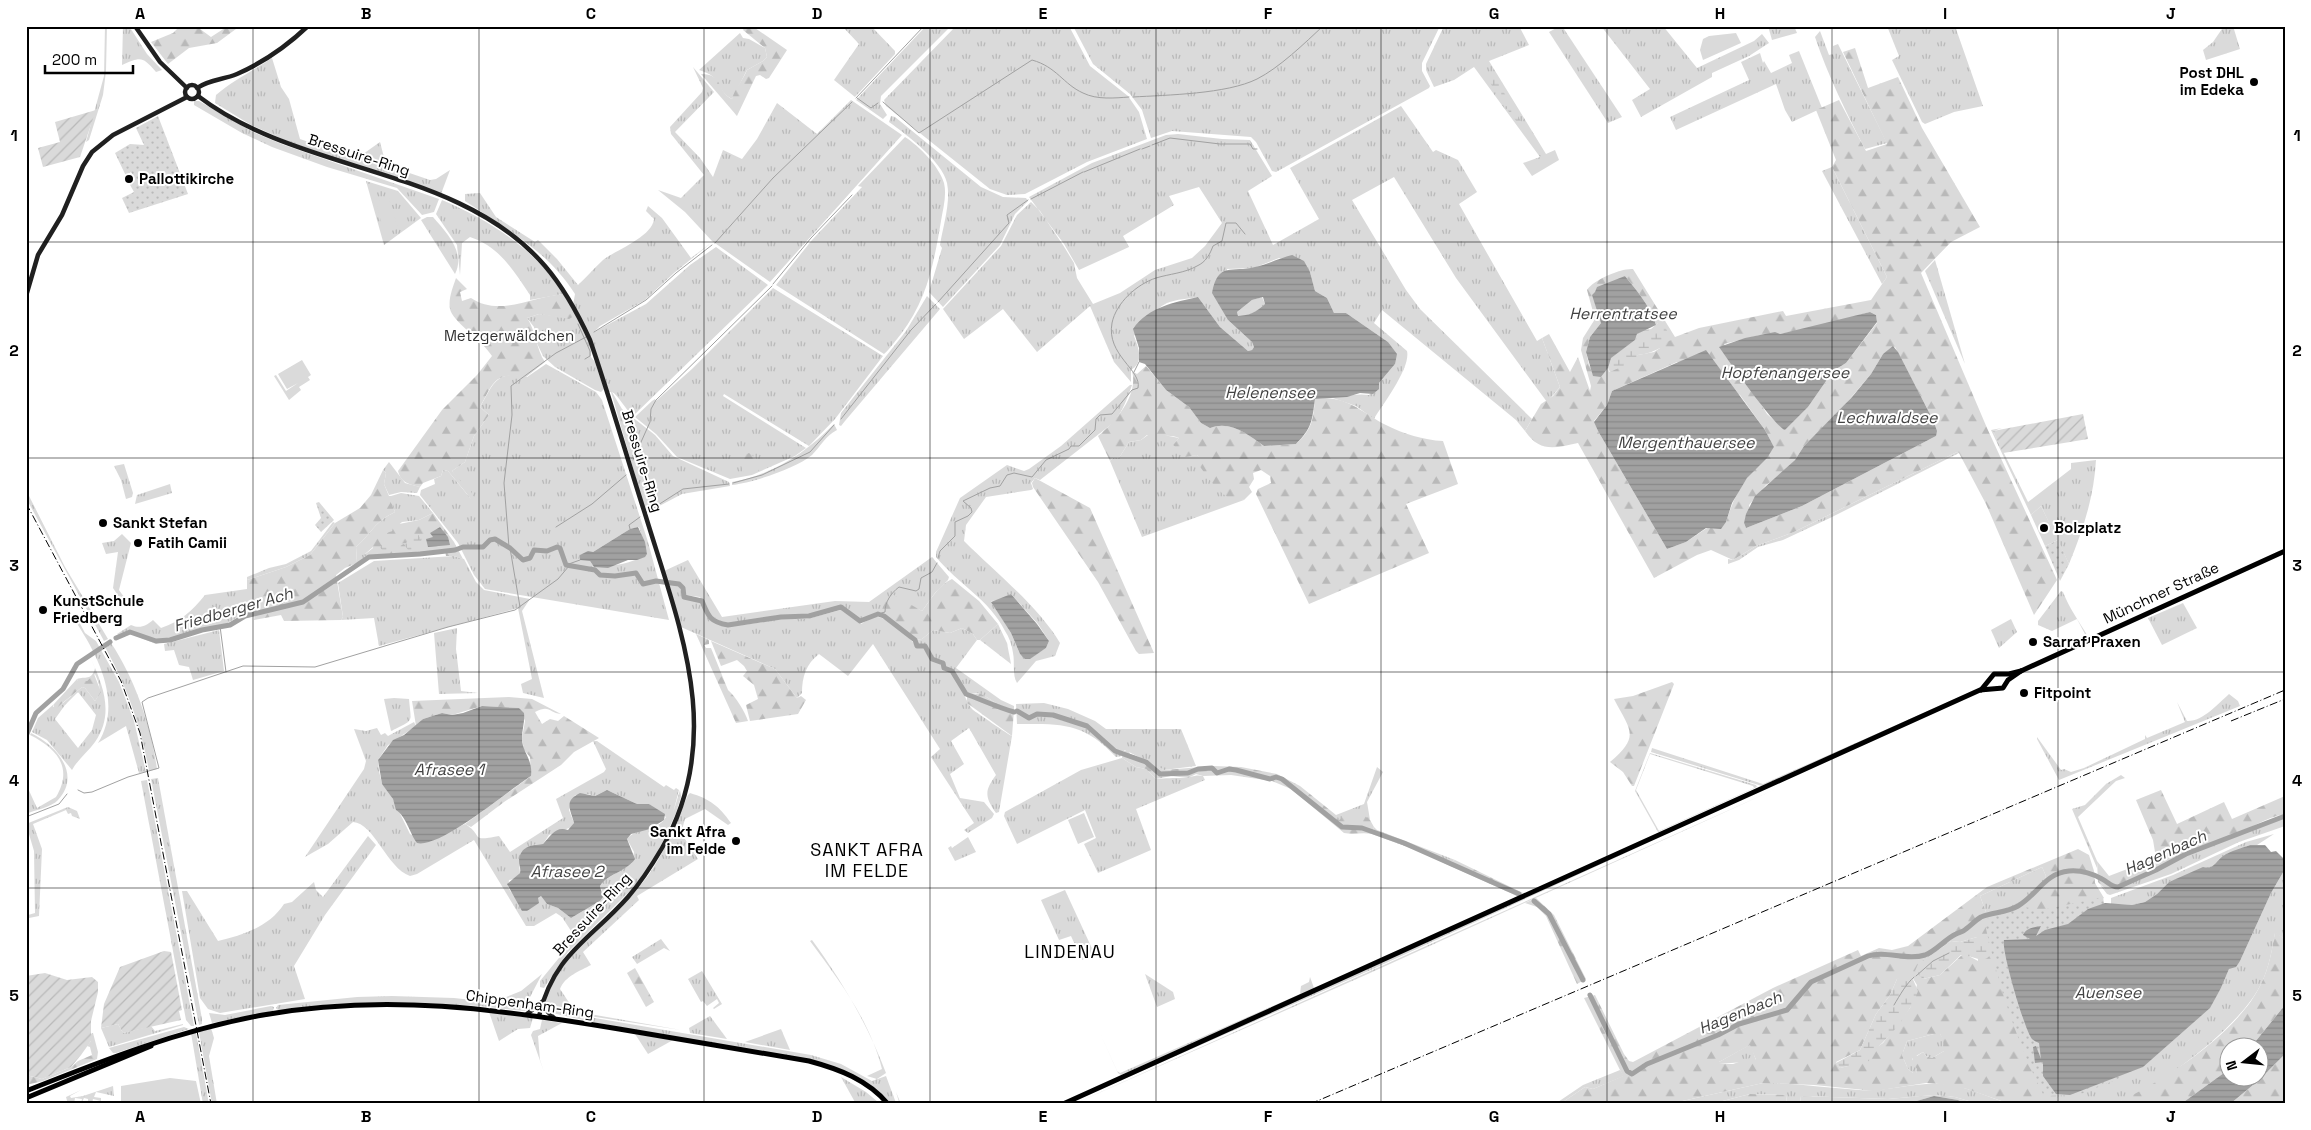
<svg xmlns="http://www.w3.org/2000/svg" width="2311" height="1130" font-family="'Space Grotesk',sans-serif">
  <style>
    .grass { fill: url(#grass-tufts); fill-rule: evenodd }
    .forest { fill: url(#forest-firs); fill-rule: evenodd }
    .wetland { fill: url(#wetland-marsh) }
    .park { fill: url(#park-dots) }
    .garden { fill: url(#garden-furrows) }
    .pitch { fill: #dadada }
    .water { fill: url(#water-rules); fill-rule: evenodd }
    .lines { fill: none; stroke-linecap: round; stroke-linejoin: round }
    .stream { stroke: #a1a1a1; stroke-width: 1 }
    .river { stroke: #a1a1a1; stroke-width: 5 }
    .secondary { stroke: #202020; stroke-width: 4.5 }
    .primary { stroke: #000; stroke-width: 5 }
    .rail { stroke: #000; stroke-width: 1; stroke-dasharray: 8 2.5 1 2.5; stroke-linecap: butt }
    .grid { fill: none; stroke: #000; stroke-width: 1; stroke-opacity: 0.55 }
    .poi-dot { fill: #000; stroke: #fff; stroke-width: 2 }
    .labels { text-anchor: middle; stroke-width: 4; stroke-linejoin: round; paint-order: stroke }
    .poi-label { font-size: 15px; font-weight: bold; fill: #000; stroke: #fff; text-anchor: start }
    .street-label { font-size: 15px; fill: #000; stroke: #fff }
    .park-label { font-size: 15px; fill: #313131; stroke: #fff }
    .water-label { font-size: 16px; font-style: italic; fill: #424242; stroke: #fff }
    .quarter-label { font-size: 18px; letter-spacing: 1px; fill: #000; stroke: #fff }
    .neatline { fill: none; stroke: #000; stroke-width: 2 }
    .grid-label { font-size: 16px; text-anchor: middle; font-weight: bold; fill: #000 }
  </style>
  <defs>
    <pattern id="grass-tufts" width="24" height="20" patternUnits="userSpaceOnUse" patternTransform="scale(1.25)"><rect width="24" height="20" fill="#dadada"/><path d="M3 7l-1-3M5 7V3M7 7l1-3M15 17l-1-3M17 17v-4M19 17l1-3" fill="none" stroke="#b9b9b9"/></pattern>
    <pattern id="forest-firs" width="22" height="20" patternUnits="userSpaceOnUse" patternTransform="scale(1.25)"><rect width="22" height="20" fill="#dadada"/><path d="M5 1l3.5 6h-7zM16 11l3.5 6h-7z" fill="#b9b9b9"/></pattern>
    <pattern id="wetland-marsh" width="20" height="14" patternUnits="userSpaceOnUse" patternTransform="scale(1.25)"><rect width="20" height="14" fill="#dadada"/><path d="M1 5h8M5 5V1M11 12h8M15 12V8" fill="none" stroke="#b9b9b9"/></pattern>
    <pattern id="park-dots" width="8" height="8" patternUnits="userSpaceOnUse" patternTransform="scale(1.25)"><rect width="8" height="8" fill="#dadada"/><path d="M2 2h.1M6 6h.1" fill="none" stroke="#b9b9b9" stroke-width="1.8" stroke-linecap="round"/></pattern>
    <pattern id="garden-furrows" width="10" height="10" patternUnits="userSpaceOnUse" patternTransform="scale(1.25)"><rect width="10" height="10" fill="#dadada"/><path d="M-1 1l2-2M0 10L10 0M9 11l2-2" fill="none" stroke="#b9b9b9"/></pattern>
    <pattern id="water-rules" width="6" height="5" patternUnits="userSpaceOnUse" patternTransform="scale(1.25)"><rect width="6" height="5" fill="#a1a1a1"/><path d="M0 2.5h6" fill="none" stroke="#898989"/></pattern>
  </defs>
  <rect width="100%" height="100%" fill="#fff"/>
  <g class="grass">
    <polygon points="105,26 107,26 106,71 103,95 89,140 86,142 104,76"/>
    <path d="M 123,26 L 129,26 L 147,54 L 162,70 L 156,72 C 142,56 141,57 122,65 Z"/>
    <polygon points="842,26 871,26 895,51 895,54 855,97 834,80 859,44"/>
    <polygon points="926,26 951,26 881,96 880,104 887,115 883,119 856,100"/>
    <polygon points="956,26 1069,26 1090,66 1128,96 1139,112 1147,139 1087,162 1025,194 1007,195 990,189 886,106 884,100"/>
    <polygon points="1073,26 1440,26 1422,63 1422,71 1430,86 1429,88 1276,172 1272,171 1256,142 1251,137 1172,131 1151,138 1142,110 1130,94 1093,64"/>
    <polygon points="1444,26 1519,26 1529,45 1489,61 1546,154 1555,150 1559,160 1532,176 1523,163 1540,157 1474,67 1454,80 1434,87 1426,70 1426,64"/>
    <polygon points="1560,26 1562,26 1622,117 1608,123 1549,32"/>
    <polygon points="1601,26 1663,26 1697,68 1754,41 1762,34 1769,43 1749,56 1712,73 1712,77 1641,117 1632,100 1650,89"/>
    <polygon points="1768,26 1794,26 1797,33 1772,40"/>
    <polygon points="1887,26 1955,26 1983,106 1954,112 1925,124 1922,122 1892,60 1899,56"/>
    <polygon points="2224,26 2233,26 2240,49 2206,60 2203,50 2213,42"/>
    <path d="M 1820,31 L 1829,55 L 1833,54 L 1833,46 L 1838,44 L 1887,143 L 1865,149 C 1846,112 1828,76 1815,37 Z"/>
    <path d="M 740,33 L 743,38 L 749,39 L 765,48 L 767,57 L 763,61 L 747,70 L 732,99 C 715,90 724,77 699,70 Z"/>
    <polygon points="1799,51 1822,108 1792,122 1785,110 1776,84 1676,130 1670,117 1749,80 1741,62 1760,53 1763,63 1764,61 1771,73 1792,63 1789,55"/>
    <path d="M 272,58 L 281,87 L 289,99 L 300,139 L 356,159 L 380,142 L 386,165 L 430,180 L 436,179 L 450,170 L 441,194 L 287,141 L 251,125 L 215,103 L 216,95 C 233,80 253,71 272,58 Z"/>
    <polygon points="693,67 714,92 675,132 700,158 713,177 723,150 742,159 757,139 777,103 817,134 851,100 902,135 770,282 712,241 685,212 658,190 681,198 704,175 671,134 670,127 702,92 703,88"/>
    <polygon points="194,101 199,101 253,132 284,145 439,199 434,212 422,215 397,188 327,167 272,147 242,133 194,105"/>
    <path d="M 1401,106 L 1433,152 L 1436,150 L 1458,160 L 1477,192 L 1459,204 L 1537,341 L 1542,338 L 1560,387 L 1547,402 L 1456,278 L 1394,177 L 1352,200 L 1406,290 L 1420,309 L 1532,419 L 1525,431 L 1516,420 L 1382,310 L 1374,323 L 1407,351 C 1411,368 1383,404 1374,419 L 1356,406 L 1330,397 C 1343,397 1356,393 1369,395 L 1395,364 L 1388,342 L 1346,313 L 1334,313 L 1327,298 L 1315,291 L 1310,272 L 1279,258 L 1254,268 L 1227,269 L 1228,320 L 1252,342 L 1254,347 L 1252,350 L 1248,351 L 1220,327 L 1198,297 C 1188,299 1177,299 1167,303 C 1154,309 1143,326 1134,336 C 1139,349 1144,362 1131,370 L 1131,382 L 1114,362 L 1090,306 L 1037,352 L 1003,309 L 964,339 L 943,309 L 1001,246 L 1017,215 L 1031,202 L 1040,211 L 1063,245 L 1074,263 L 1077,278 L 1093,304 L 1120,293 L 1155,270 L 1192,258 L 1205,246 L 1222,223 L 1199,187 L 1169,196 L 1174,205 L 1123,236 L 1129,247 L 1079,270 L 1064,244 L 1029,197 L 1092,163 L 1166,135 L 1178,134 L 1222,139 L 1250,140 L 1272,176 L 1248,191 L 1273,245 L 1319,219 L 1290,168 Z"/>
    <path d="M 891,116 L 895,117 L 981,187 L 1003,197 L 1026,198 L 1028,201 L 1015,214 L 1000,245 L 943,307 L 929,292 L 942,248 L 940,245 C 943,226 951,202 947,183 C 942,161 907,135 889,122 Z"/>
    <path d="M 905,137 C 919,146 939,166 944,183 C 947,195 943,209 941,221 C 934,263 927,300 901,334 C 895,341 890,349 884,354 L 776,285 L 812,240 L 862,187 L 858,186 Z"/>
    <polygon points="1832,167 1887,277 1882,284 1822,171"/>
    <polygon points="366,181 398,191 421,218 384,245"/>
    <path d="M 480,193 L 496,217 L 535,242 L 538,240 L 557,259 L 578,285 C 587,277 594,268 603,260 C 616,250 652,237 654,219 L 646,211 L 648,206 L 662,218 L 691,258 L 711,243 L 674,273 L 645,300 L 600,326 L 594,332 L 646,304 L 690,265 L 716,247 L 768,285 L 633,416 C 625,409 618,395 612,392 L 622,409 L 655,435 L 673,456 L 729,482 L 730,486 L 682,494 L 646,513 L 611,392 L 608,392 L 602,372 L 573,305 L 575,294 C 548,251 506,229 465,201 L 465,194 Z"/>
    <path d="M 442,200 C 489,220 536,249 563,294 L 530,300 L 530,295 C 513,270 500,247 470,237 L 462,243 L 460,275 L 457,245 L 436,214 Z"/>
    <path d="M 427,217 L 433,217 C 446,232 466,252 455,274 L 421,220 Z"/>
    <polygon points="1935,260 1965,364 1925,271"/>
    <polygon points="773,288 883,356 835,419 809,446 724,394 723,396 806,448 795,456 752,475 730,479 677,457 656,434 635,417 652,401 655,399 656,401 692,369"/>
    <polygon points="927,296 940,309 845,421 841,426 839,425 841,413 906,331"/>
    <path d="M 1262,297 L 1265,304 C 1253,315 1252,314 1238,317 L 1237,312 L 1252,300 Z"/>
    <path d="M 539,314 C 552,315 563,319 576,315 C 581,327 593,344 591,357 L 595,362 L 604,389 L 601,392 L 595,390 L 555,367 L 543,356 L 534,337 L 534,327 L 527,318 Z"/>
    <path d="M 546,364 L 596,392 L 602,400 L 648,542 L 669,620 L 485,589 L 474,575 L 458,543 L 420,495 L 421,490 L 435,484 L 434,479 L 441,476 L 443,470 L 448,471 L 471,499 L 452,471 L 465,462 L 474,436 L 489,415 L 480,407 C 494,383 496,370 527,377 ZM 639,527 L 647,554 C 632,564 613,566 594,567 L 590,561 L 593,552 L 630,529 Z"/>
    <path d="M 1130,385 L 1132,385 C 1127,399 1123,411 1113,423 L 1040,480 L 1035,478 L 1031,483 L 1033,489 L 1031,490 L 986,497 L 966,525 L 964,541 C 995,572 1038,606 1060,643 L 1055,656 L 1036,661 L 1017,683 C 1012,675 1015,662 1013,653 C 1012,645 1009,637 1005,631 C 990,600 957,583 936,557 L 936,552 L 960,498 L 1007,465 L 1024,471 L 1029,469 L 1061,446 ZM 1011,594 L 1038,624 L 1049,641 L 1046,648 L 1029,659 L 1020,654 L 1011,633 L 991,601 L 1001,600 Z"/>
    <path d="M 834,424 L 837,430 C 825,436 821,446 812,455 C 797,468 752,483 732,485 L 732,482 C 772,475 806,453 834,424 Z"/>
    <path d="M 2002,428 L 1993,431 L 2028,502 L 2071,469 L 2071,463 L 2096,460 C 2094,497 2083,530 2069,564 L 2041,506 L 2031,515 L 1991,430 Z"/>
    <polygon points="1148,435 1164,435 1179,438 1173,445 1187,456 1197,455 1239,497 1244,500 1142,537 1110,461 1114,457 1119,458 1129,442 1141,440"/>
    <polygon points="1957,452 1959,453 1830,518 1783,540 1758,547 1739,560 1728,564 1728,559 1733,560 1756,546 1794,532"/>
    <polygon points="389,462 405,483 420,487 417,493 401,492 389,495 384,484 386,473 383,470"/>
    <polygon points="124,464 133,493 132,497 126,499 121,480 114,466"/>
    <polygon points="170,484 172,493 135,504 137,495"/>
    <polygon points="26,490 65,567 108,639 104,641 26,498"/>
    <path d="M 401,493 L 419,496 L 433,513 L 419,520 L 402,522 L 365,554 L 367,557 L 357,563 L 356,547 C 372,533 374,522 395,512 L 391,502 L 391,496 Z"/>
    <polygon points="333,522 335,523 310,555 286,567 247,580 247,577 269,568 286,564 311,551"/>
    <polygon points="122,534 131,543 119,590 124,597 121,600 113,588 118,552 106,554 102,543 114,541"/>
    <polygon points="454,556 464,559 476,582 484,590 530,599 522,611 544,698 523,693 521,684 532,679 518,608 379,646 374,618 341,620 343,617 338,583 374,561"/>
    <path d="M 932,557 L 949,577 L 948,580 L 935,593 L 922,611 L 891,596 L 882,612 L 875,613 L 861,620 L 841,606 L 805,616 L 779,615 L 748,622 L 725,624 L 707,613 L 700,597 L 685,595 C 683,583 678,583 667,580 L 664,571 L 688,560 L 722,617 L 835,601 L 869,602 Z"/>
    <path d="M 669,583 L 678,585 L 681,590 L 682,598 L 702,602 L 707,617 L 722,626 L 743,625 L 781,619 L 807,619 L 844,609 L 861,624 C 865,622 871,617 876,617 C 887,615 911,639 918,648 L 924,648 L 930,660 L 940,663 L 944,670 C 959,672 964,701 973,710 C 976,712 1009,735 1012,736 L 999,812 L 996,813 C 985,797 984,791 996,775 L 969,728 L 951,741 L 964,764 L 950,774 L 960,798 L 984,802 L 994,814 L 992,818 L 968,833 L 964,830 L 974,823 L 931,757 L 940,749 L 873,644 L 848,676 L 819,654 C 806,664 802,677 802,693 L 797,698 L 775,669 L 681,627 Z"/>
    <path d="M 247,589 L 247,596 L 257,596 L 266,610 L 241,615 L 226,624 L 209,627 L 156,644 L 131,634 L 122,637 L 117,634 L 131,625 C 140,629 146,626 153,620 L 161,628 C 181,621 192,611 205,595 Z"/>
    <path d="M 2061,591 L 2063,592 C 2069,608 2079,621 2087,635 L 2087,637 L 2079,639 L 2086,636 L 2077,619 L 2052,631 L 2038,625 L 2038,621 Z"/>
    <polygon points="2183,603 2197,628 2162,645 2148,618"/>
    <path d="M 77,618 L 85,633 L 96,641 L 119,682 L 134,721 L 146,772 L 139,773 L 126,726 L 98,743 C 123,703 98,655 74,619 Z"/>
    <polygon points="2011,619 2017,632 1999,648 1991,630"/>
    <polygon points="998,624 1007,643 1011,664 980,640"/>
    <polygon points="457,628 456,649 461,691 478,693 439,694 434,633"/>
    <polygon points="962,628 973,634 977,640 956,668 1001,700 1014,706 1014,710 999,705 980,693 969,694 955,677 953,670 946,667 942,660 932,658 926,646 918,645 915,640 922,639 933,630 950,633"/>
    <polygon points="219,630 224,671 193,680 189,667 179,665 174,650 165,651 164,644"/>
    <path d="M 111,643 C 135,679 151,726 157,769 L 149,771 C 141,726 127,687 105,647 Z"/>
    <path d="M 91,659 C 104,687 114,715 95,742 C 88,752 78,759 72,770 L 47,740 L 32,732 L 38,718 L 54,704 L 53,707 L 63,703 L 82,687 L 85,688 L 95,701 C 102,691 100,685 95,674 L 87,681 L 78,681 L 77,679 C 85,676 92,681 95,668 ZM 78,692 L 96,715 L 92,730 L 78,748 L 55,719 L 65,705 Z"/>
    <polygon points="1982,687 1762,786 1651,752 1652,748 1763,784"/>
    <path d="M 2229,694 L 2238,701 L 2240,706 L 2059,780 L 2037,739 L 2037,737 L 2061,770 L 2064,769 L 2071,772 L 2084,768 L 2145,739 L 2145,735 L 2147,738 L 2185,722 L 2177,702 L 2187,721 C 2202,722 2218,704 2229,694 Z"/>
    <path d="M 394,698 L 409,699 C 411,724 415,719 391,731 L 384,699 Z"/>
    <path d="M 1044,703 L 1068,709 L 1095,721 L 1106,729 L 1181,729 L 1196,766 L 1164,770 L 1125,750 L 1123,752 L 1118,751 L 1087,725 L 1064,718 L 1061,717 L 1061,720 L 1085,727 L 1122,756 L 1116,757 C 1083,722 1062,724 1017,724 L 1016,704 Z"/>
    <path d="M 414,722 L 416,726 L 388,745 L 378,760 L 379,771 L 382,784 L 390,793 L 410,834 L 427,842 L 465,824 C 485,836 468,842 499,836 L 510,852 L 563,818 L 556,799 L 604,772 L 606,769 L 593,741 L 597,741 L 664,787 L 666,785 L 674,790 L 676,788 L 679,790 L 673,813 L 680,790 L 681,797 L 676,813 L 656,856 L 633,888 L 568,952 L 544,988 L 540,987 L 540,981 L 572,942 L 573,934 L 562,917 L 556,913 L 534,926 L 526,926 L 474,840 L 417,874 L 410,876 C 387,868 374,823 353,822 L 328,844 L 305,857 L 364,769 L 366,761 L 354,729 L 366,731 L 377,728 L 381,735 L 385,733 L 388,736 ZM 607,790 L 637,804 L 649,804 L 666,817 C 658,832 636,827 627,839 L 634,852 L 632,863 L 602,882 L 600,886 L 603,893 L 600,901 L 571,918 L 558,908 L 547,904 L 541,896 L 538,898 L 511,892 L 508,887 L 509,880 L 514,879 L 520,873 L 519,865 L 532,845 L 543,844 L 549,835 L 572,827 L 574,823 L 569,810 L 575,795 L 588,794 L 595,796 Z"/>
    <path d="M 31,733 C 56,745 82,774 58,800 C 52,807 35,810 26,814 L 26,809 L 29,808 L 26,802 L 26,784 L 37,808 L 56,797 C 74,767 56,748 30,735 Z"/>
    <path d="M 1650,753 L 1756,785 L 1757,787 L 1658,832 L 1635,791 ZM 1650,754 L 1753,786 L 1754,788 L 1659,831 L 1636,790 Z"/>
    <path d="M 1122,758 L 1136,767 L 1146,769 L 1156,779 C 1166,778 1173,778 1182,778 C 1191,778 1195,774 1203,776 L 1205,780 L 1136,809 L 1151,850 L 1098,873 L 1084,844 L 1096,838 L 1085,810 L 1017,844 L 1004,816 L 1005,812 L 1081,770 Z"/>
    <polygon points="1377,767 1383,772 1367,802 1370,820 1352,813 1340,820 1337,819 1336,815 1364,804"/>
    <polygon points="2121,775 2125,778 2116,781 2078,817 2097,861 2097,868 2072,809 2085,805 2106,784"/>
    <polygon points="158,778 202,1019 202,1024 199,1025 151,779"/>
    <polygon points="147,780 194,1026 191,1026 186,1020 141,781"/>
    <polygon points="1776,789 1370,973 1074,1104"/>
    <path d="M 690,793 C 710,799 719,806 731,823 L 728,825 L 705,809 L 685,819 L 681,833 L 698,859 L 637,896 L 639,900 L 583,952 L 591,965 C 580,971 565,976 560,989 C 567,999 572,1010 584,1013 L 681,1030 L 589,1016 L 589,1017 L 811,1055 L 841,1064 L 872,1081 L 886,1076 L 896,1103 L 899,1102 L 896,1092 L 901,1104 L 890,1104 C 867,1084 852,1072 822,1062 L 597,1023 L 552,1013 C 549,1010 546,1008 546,1004 C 544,968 625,907 647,877 C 666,851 675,824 688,795 Z"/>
    <polygon points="68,807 77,811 80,819 72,816 71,813 68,814 66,810 33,824 42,849 39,916 29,918 28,915 35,913 34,851 26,824"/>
    <polygon points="2280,817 2285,817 2285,826 2239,842 2171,874 2110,895 2107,894 2100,885 2105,889 2118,888 2139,880 2187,855 2230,839"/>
    <polygon points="1374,827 1377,830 1455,860 1446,864 1421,852 1372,834"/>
    <polygon points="2274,834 2257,845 2250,845 2222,857 2216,865 2169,882 2157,894 2145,902 2132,905 2111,904 2111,898 2173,875 2246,842"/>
    <path d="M 368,836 L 376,845 L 325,915 L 294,966 L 305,999 L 220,1013 L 208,1009 L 200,998 L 182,891 L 187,891 L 218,941 C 243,935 269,927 284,904 L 292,902 L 314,882 L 316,890 L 323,897 Z"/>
    <polygon points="968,837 976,852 955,861 948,848 951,846 952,848"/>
    <polygon points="1645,844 1373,969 1067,1104 1611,859"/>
    <path d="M 2042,867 L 2046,876 C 2045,879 2044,883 2042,886 C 2033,899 2001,913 1986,912 L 1980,896 Z"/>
    <path d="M 2285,869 L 2285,939 L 2275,933 C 2272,950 2269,968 2261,984 C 2241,1026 2160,1088 2116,1103 C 2103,1107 2074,1104 2059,1104 L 2056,1094 L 2142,1067 L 2209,1008 L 2221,988 L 2229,969 L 2240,961 L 2271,893 Z"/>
    <polygon points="1065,890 1095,955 1082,960 1071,936 1059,940 1041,900"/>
    <polygon points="661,939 670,951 664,948 637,964 632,957"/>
    <path d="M 812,940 C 842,981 868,1025 886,1073 L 877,1079 L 867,1076 L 882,1069 C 870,1021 839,980 810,941 Z"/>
    <polygon points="702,971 722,1004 714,1009 713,1008 719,1003 717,999 707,1006 703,1001 701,1002 688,979"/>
    <polygon points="542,974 528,1001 521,1003 499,1000 521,991"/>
    <polygon points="1145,974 1173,992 1175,999 1157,1007"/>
    <polygon points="1310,977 1314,988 1310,991 1121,1075 1118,1073 1100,1033 1117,1071 1120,1073 1300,994 1301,986 1309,982"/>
    <polygon points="392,996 454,998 527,1006 532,1009 524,1011 479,1006 408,1002 328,1004 285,1010 278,1010 276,1008 278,1005 357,997"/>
    <polygon points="271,1006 274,1007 273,1011 212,1023 209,1013 225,1015"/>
    <polygon points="489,1012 533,1018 530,1028 518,1029 499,1041"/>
    <polygon points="710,1016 727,1039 690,1033 689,1028"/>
    <polygon points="542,1020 562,1023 538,1036 540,1060 544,1072 531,1035 533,1031 540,1029"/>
    <polygon points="118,1024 123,1033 151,1026 155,1031 183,1024 183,1025 109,1047 101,1028"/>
    <polygon points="184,1027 189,1029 116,1053 113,1053 109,1048"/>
    <polygon points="211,1028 214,1038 209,1056 217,1104 212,1104 199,1032"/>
    <polygon points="781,1029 790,1050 745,1042"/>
    <polygon points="191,1033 196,1033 209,1104 203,1104"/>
    <polygon points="635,1034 673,1040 648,1054"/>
    <polygon points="1934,1034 1940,1034 1944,1040 1944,1051 1932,1058 1926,1056 1923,1052 1916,1056 1911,1056 1917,1069 1916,1073 1913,1073 1908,1069 1902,1055 1907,1041"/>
    <polygon points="1751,1044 1756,1061 1719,1064 1719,1062"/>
    <polygon points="1620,1070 1624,1076 1593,1089 1585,1087 1560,1104 1555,1104 1583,1085"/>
    <polygon points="841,1077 866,1092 878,1102 874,1104 856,1104"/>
    <path d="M 1763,1083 C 1795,1083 1827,1088 1859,1090 C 1890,1092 1920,1080 1951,1085 C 1970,1088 1991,1098 2010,1104 L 1979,1104 L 1955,1097 L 1934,1095 L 1888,1099 L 1801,1096 L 1800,1104 L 1787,1104 L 1786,1095 L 1750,1094 L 1711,1104 L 1669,1104 Z"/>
    <polygon points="113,1086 114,1096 96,1092 94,1097 101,1098 101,1101 93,1099 92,1104 88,1103 88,1099 84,1098 81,1104 82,1099 75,1098 74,1104 68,1104 66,1097 81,1090 70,1096 71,1098 83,1096"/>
  </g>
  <g class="forest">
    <polygon points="180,26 196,26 211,37 228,26 240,26 217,43 189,48 168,64 151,42 173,33"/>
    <path d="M 745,26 L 752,26 L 787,50 L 769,78 L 766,79 L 760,75 L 756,76 L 737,116 L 701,74 C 724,74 716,91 732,99 C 735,88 743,80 747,70 L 763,61 L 767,57 L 765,48 L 743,30 Z"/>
    <path d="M 1855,48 L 1868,88 L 1898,77 L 1922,128 L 1980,227 L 1951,242 L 1921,273 L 1987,428 L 2057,580 L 2034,615 L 1986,504 L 1959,453 L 1957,452 L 1794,532 L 1756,546 L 1733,560 L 1711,550 L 1697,555 L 1654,578 L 1578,443 C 1555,448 1540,453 1525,431 L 1541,404 L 1553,396 L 1560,387 L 1542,338 L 1549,334 L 1570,372 L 1578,357 L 1590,391 L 1591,386 L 1581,350 L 1583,338 L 1595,319 L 1587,290 C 1593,280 1621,268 1633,269 L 1675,337 L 1699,328 L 1783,311 L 1786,316 L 1871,300 L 1887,277 L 1832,167 L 1836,160 L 1816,110 L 1839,100 L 1866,151 L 1887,144 L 1843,52 ZM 1625,276 C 1637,291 1650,306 1656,325 L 1658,323 L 1660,348 L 1654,352 L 1638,355 L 1609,372 L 1608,368 L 1601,377 L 1589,365 L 1586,352 L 1590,337 L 1601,323 ZM 1870,312 L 1876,315 L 1877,323 L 1846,363 L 1833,371 L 1808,407 L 1785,430 L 1767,414 L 1724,344 L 1760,335 L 1780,334 L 1824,325 ZM 1895,347 L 1928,410 L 1936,436 L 1802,506 L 1746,528 L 1744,523 L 1750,510 L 1749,505 L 1766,485 L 1778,477 L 1795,460 L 1804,446 L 1843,407 L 1871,374 L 1883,354 ZM 1677,362 L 1740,395 L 1765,430 L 1774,447 C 1766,460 1756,467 1747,478 C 1737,491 1731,506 1726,522 L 1707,528 L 1686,542 L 1667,549 L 1598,431 L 1594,421 L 1607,405 L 1612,391 Z"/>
    <path d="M 456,278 L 467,289 L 460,292 L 462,301 L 471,298 C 499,317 532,297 563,294 L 576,315 L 569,319 L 539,314 L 527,318 C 536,331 536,349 545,362 L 526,377 C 494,372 494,382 480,407 L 489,415 L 474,436 L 465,462 L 452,471 L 464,485 L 469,487 L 474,498 L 472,500 L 448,471 L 443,470 L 441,476 L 423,483 L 420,487 C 409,484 401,483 398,471 L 442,410 L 477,375 L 492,356 C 483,341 452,321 450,309 C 448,299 453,287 456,278 Z"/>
    <path d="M 1146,366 L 1166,390 L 1189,407 L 1201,423 L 1210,428 C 1232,420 1248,435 1264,446 L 1296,444 C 1312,429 1313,421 1315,399 C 1346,394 1361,412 1386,425 C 1404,434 1423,440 1443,441 L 1458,484 L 1406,504 L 1429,553 L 1309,604 L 1256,494 L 1258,489 L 1271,483 L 1270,476 L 1261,470 L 1253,473 L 1254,479 L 1249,487 L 1252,492 L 1244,500 L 1239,498 L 1233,500 C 1217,493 1208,477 1198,464 L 1200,459 L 1197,455 L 1185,457 L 1173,445 L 1179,438 C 1172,435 1163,435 1156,438 L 1147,435 L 1141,440 L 1129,442 L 1119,458 L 1114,457 L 1110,461 L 1098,436 C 1115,422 1139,395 1132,371 L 1137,374 Z"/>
    <polygon points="749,453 756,458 759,471 756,471 751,464 748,466 752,471 747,474 744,473 738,458"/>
    <path d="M 383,470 L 386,473 L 384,484 L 389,496 L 391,496 L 391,502 L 395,512 C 374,522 372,533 356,547 L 357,563 L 345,568 L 336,575 L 343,617 L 341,620 L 284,621 L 281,615 L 254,620 L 257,596 L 247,596 L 247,580 L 286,567 L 310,555 L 335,523 L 360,508 L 371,495 Z"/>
    <polygon points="1035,478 1090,508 1154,653 1139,654 1136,651 1098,582 1033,487 1032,483"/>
    <polygon points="433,513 454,542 463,559 454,556 446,556 445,550 367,557 364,555 373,548 372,539 392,531 394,525 419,520"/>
    <path d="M 952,579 L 979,601 L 998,624 L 980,640 L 977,640 L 973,634 L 962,628 L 950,633 L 933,630 L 922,639 L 915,640 L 885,616 L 881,615 L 884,601 L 888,601 L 892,594 L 922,611 C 930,601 939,584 952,579 Z"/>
    <path d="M 696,634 L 709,640 L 709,644 L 704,645 L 706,648 L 711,648 L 728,690 C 736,697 745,712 748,721 L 736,723 Z"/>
    <polygon points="711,641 775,669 797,698 801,696 806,700 798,714 750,721 746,705 758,699 754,685 743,676 747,671 744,666 737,660 721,666"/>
    <polygon points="94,674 101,692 95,701 85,688 82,687 54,710 54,704 77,679 78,681 87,681"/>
    <path d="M 1672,682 L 1674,684 L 1634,786 L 1632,786 L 1623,772 L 1610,762 C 1641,736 1630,730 1614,699 L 1633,696 Z"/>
    <polygon points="980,693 999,705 1014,710 1012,736 967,703 967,696"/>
    <path d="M 509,697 L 532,699 L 561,714 C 549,713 550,704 535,712 L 542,724 L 550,719 L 558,721 L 564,716 L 599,738 L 574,752 L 561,765 L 504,802 L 471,827 L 465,824 L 531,776 L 530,757 L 524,750 L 522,738 L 525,721 L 519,708 L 482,706 L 452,715 L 442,713 L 423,719 L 416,726 L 412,701 Z"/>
    <path d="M 1128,749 L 1130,754 L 1147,760 L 1164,770 L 1214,766 L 1241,767 L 1277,774 L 1300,786 L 1336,815 L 1339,820 L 1350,812 L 1362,814 L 1370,820 L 1374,827 L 1372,834 C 1362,832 1354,835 1344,833 L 1291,789 L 1272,781 L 1231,775 L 1203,776 L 1196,774 L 1188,778 L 1171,776 L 1156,779 L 1146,769 L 1136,767 L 1122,758 L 1123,752 Z"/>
    <path d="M 2161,790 L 2177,824 L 2224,802 L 2232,819 L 2285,796 L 2285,814 C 2264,818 2248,830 2228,838 C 2213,844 2197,849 2181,855 C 2165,863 2121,891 2105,889 L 2098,882 L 2097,861 L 2109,876 L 2156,858 L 2153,840 L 2136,800 Z"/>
    <path d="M 2078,849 L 2089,855 L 2094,871 L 2095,883 L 2104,898 L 2092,903 L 2056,1094 L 2059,1104 L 2010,1104 L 1967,1089 L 1939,1084 L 1926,1083 L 1875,1091 L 1814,1085 L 1763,1083 L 1669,1104 L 1560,1104 L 1585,1087 L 1593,1089 L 1623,1076 L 1584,998 L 1595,995 L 1624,1054 L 1629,1061 L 1633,1062 L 1773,988 L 1858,950 L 1861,956 L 1879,948 L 1892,950 L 1908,946 L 1987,887 ZM 2042,867 L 2046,876 C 2045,879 2044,883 2042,886 C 2033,899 2001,913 1986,912 L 1980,896 ZM 1977,937 L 1978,961 L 1967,955 L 1962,955 L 1940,975 L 1923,979 L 1919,964 L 1951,941 L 1960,942 ZM 1912,977 L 1917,985 L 1910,1008 L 1883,1043 L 1848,1066 L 1840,1068 L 1836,1062 L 1860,1050 L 1876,1014 L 1890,995 L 1897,979 ZM 1934,1034 L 1940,1034 L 1943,1040 L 1944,1051 L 1932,1058 L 1926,1056 L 1923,1052 L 1917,1056 L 1914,1052 L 1908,1050 L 1907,1055 L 1913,1059 L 1912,1063 L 1917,1069 L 1916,1073 L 1913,1073 L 1908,1069 L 1902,1055 L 1907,1041 ZM 1750,1045 L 1756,1060 L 1753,1057 L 1733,1064 L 1719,1064 L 1719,1062 Z"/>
    <polygon points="1455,860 1523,893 1517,896 1446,864"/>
    <polygon points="1536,898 1554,915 1586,979 1577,984 1546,916 1537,907 1525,903"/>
    <path d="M 2275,932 L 2285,939 L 2285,1005 L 2251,1047 L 2228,1048 L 2228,1070 L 2181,1104 L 2114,1104 C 2163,1082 2238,1033 2261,984 C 2269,968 2272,950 2275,932 Z"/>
    <polygon points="635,968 654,1002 646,1007 627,973"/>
    <polygon points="93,1033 98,1052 97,1059 43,1081 26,1085 26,1075 42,1079 71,1067 78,1061 92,1055 90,1047 87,1046 91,1041 91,1034"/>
    <polygon points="2285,1054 2285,1101 2282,1104 2230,1104 2259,1080"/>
    <polygon points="1750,1094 1786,1095 1787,1104 1711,1104"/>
    <polygon points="1934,1095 1955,1097 1979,1104 1966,1104 1958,1100 1934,1096 1906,1104 1800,1104 1801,1096 1888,1099"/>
  </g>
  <g class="wetland">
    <polygon points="1491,76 1494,76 1534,143 1505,107 1489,81"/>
    <path d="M 1658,323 L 1665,327 L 1672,340 C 1666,341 1667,344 1662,347 C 1655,351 1647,354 1638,355 C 1635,362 1618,368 1610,372 L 1608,368 L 1610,358 L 1635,340 L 1637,334 L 1643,330 L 1651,329 Z"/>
    <polygon points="419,535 419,537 423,536 421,541 423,545 421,549 408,550 404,544 389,550 382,550 380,547 386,540 390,545 406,543 412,537"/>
    <path d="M 1977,937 L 1989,940 L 1993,950 C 1985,968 1975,955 1961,955 L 1940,975 L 1923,979 L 1915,971 L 1918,964 L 1951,941 L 1960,942 Z"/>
    <path d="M 1905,975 L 1912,977 L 1918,991 C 1913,1006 1899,1026 1888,1037 C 1879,1047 1874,1048 1869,1061 L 1840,1068 L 1836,1063 L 1860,1050 L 1876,1014 L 1890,995 L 1897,979 Z"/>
  </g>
  <g class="park">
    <polygon points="158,116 188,194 129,213 122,198 134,192 129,183 135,179 131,172 126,176 115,153 130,144 144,145 136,128"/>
    <polygon points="319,502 334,520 321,532 315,525 321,518 316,503"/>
    <polygon points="2058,540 2069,564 2060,581 2045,546"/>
    <path d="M 2103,897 L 2131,1074 L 2078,1095 L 2044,1096 C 2016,1041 1997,981 1984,920 L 2024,907 L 2042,910 Z"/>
  </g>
  <g class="garden">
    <polygon points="96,110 80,157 43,167 38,148 60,142 55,122"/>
    <polygon points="2083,414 2088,439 2003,453 1993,431"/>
    <polygon points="164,951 171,952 182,1010 179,1011 181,1020 123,1033 118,1024 101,1028 104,1004 120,967"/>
    <polygon points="45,973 67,980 92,977 98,982 98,992 91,1021 91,1041 81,1055 71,1067 42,1079 26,1075 26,976"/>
  </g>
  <g class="pitch">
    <polygon points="1736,33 1741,43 1703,60 1700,50 1703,39 1709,36"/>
    <polygon points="389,198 398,229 384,233 376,202"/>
    <polygon points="302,360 311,375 308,377 310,380 299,387 301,390 289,400 274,376 276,375 286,391 298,383 287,389 278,374"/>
    <polygon points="2041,506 2058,540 2045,546 2031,515"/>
    <polygon points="1084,813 1094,837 1078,844 1068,820"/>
    <polygon points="170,1078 196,1081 201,1104 121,1104 121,1086"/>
  </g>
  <g class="water">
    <path d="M 1292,255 L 1304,261 L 1310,272 L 1315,291 L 1327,298 L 1334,313 L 1346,313 L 1388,342 L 1397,354 L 1395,364 L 1379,383 L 1379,389 L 1373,394 L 1360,393 L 1347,397 L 1315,399 C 1312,421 1312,428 1296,444 L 1264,446 C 1249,436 1232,420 1210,428 L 1201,423 L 1189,407 L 1166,390 L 1145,364 L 1139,362 L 1139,348 L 1133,329 C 1148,307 1175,302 1198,297 L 1220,327 L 1248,351 L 1252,350 L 1254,347 L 1252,342 L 1228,320 L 1212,293 C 1218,261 1232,273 1255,267 C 1268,264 1280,258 1292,255 ZM 1263,297 L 1265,304 C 1255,313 1250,315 1238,316 L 1237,312 L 1252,300 Z"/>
    <path d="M 1625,276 C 1637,291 1650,306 1656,325 L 1637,334 L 1635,340 L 1611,358 L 1608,368 L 1601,377 L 1593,376 L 1586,352 L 1590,337 L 1601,323 L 1592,295 L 1595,292 L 1597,287 Z"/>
    <path d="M 1870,312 L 1876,315 L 1877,322 L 1846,363 L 1833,371 L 1808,407 L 1785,430 C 1775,427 1728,360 1719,347 L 1745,338 L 1775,332 L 1780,334 Z"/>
    <polygon points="1893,346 1898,352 1933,420 1937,431 1936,436 1802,506 1746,528 1744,523 1746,514 1755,496 1795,460 1804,446 1852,397 1871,374 1883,354"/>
    <polygon points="1706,350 1765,430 1774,447 1767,458 1747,478 1732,503 1726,522 1721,529 1706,528 1686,542 1667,549 1598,431 1594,422 1607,405 1612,391"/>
    <polygon points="440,527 448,537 450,545 428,547 426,539 433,537 430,533"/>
    <polygon points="638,527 645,542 647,554 645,557 637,560 628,560 608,568 594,567 590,561 580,560 580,555 588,551 593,552 630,529"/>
    <polygon points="1011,594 1037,624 1049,641 1046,648 1030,659 1025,659 1020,654 1011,633 991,602"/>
    <path d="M 482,706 L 519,708 L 524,713 C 525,722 522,729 522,738 C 522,753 533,758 531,776 C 510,789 440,849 417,843 C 410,834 406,816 396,810 L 393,799 L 382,784 L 378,760 L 393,740 L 404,735 L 423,719 L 442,713 L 452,715 L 463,713 Z"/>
    <path d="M 607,790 L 637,804 L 649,804 L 665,814 L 664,820 L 650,829 L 631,834 L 627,839 L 635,859 C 627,871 606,875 600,886 L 603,897 L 600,901 L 571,918 L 558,908 L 547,904 L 541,896 L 538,898 L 539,903 L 527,911 L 522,911 L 507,884 L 520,873 C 521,868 519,866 519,861 C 520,846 532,845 543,844 C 551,836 555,826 568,830 L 574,823 C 571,810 563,801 580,793 L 595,796 Z"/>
    <path d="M 2250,845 L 2265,845 L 2271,852 L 2276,851 L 2285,860 L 2285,869 L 2271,893 L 2240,961 L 2236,967 L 2229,969 L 2221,988 L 2210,1008 L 2143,1067 L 2070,1095 L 2056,1094 L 2043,1076 L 2043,1062 L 2035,1063 L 2033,1047 L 2036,1046 L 2041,1059 L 2039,1043 C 2037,1042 2034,1041 2032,1039 C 2025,1031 2001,950 2004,940 L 2030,939 L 2023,935 C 2026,928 2034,927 2041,926 L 2036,936 L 2045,930 L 2068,924 L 2088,909 L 2105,903 L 2132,905 L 2145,902 L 2157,894 L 2169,882 L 2203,867 C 2214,870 2216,861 2223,856 C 2231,851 2242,848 2250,845 Z"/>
    <polygon points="2285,1005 2285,1054 2259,1080 2230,1104 2181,1104 2228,1070 2228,1078 2258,1078 2258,1048 2251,1047"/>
    <polygon points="1934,1096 1958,1100 1966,1104 1906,1104"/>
  </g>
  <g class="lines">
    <g class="stream">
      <path d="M 1133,97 C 1167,95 1227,94 1257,79 C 1279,68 1305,43 1323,26"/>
      <polyline points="856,98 924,26"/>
      <polyline points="857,98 871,108 878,103"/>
      <path d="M 883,102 L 919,133 L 1032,60 C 1057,67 1063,84 1083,93 C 1097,100 1115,98 1129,97"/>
      <polyline points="1152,145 1170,138 1220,144 1250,144 1253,149 1257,149"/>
      <polyline points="1142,149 1150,146"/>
      <polyline points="1084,172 1140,149"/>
      <polyline points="1031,199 1083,172"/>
      <polyline points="715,243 773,178 852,102"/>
      <polyline points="773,284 811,238 852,195"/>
      <polyline points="938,302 1009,223 1007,215 1028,200"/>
      <polyline points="578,324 590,351 590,356 585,359"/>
      <polyline points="594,332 646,300 676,273 712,245"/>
      <polyline points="1134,372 1139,362"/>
      <polyline points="841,419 911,330 936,304"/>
      <polyline points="633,460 650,422 651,409 656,400 772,286"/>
      <polyline points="733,483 762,475 810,452 834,425"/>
      <polyline points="647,512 683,489 729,484"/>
      <polyline points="556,527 592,504 626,475"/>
      <polyline points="630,529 629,525 640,517"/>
      <polyline points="509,547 504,483 512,415 511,386 556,353 586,337"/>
      <polyline points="510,548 520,607"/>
      <path d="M 938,558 L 940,551 L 955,536 L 955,522 L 968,516 L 972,512 L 971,508 L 963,501 L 990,488 L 1000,486 L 1007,475 L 1014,473 L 1032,477 L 1046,460 L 1069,449 L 1071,446 L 1079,446 L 1095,430 L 1096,419 L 1100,415 L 1112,414 L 1132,390 L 1138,388 C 1142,370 1106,355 1112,323 C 1116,303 1137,284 1156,278 C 1169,274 1185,273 1197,266 C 1206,262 1210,254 1213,246 L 1222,241 L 1226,223 L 1236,223 L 1245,234"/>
      <polyline points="566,565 580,560"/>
      <path d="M 878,614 L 885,612 C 885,602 891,593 899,587 L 916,591 L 919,589 L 921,578 L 932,572 L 937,563"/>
      <polyline points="220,626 226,672"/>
      <polyline points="78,790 84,793 92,792 128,777 159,768 143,706 142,702 148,698 243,666 315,667 448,627 515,610 558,579 569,566"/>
      <polyline points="26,817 59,804 67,794"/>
      <polyline points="1916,976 1933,961 1949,953"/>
      <path d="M 1894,1005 C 1900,995 1906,984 1914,977"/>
    </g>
    <g class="river">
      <polyline points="1727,26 1733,26"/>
      <path d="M 116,638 L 130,632 L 156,641 L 170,640 L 202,630 L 230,625 L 245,616 L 303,602 L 369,557 L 420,554 L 455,550 L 463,547 L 483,547 L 490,540 L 495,539 L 510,548 L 523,560 L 530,558 L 534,550 L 547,551 L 557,547 L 560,548 L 566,565 L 595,570 L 600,575 L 615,576 L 636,573 L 643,584 L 656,581 L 679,584 L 683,588 L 684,597 L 702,601 C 708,616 710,622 728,625 L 781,617 L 809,616 L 841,607 L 860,621 L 878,614 L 884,616 L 915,640 L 917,646 L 925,646 L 932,659 L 943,663 L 944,668 L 952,671 L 966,694 C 982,700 997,707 1014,712"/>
      <polyline points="1017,711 1029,718 1037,714 1053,715 1087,726 1115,751 1146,762 1160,774 1188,773 1198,769 1212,768 1217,773 1229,769 1236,770 1270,779 1276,777 1282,779 1342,827 1362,828 1404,843 1519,894"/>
      <polyline points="26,736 36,713 63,689 77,664 110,642"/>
      <polyline points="1534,901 1549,914 1583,980"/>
      <path d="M 1590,995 L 1627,1071 L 1632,1074 L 1647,1064 L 1718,1035 L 1739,1024 L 1787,1010 L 1811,982 L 1868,956 C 1886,950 1906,961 1925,955 C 1936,951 1945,939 1956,934 C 1960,932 1963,932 1966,929 C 1971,925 1976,920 1981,917 C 1993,912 2006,913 2018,906 C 2037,895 2045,873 2069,871 C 2080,870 2093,874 2102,879 C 2108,882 2111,887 2118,887 L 2156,870 L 2186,854 L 2285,816"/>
    </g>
    <g class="secondary">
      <polyline points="135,26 160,62 187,88"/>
      <circle cx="192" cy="92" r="7"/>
      <path d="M 197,88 C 210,79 223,80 237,74 C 262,63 288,45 308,26"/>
      <path d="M 198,96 C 301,175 458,165 545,266 C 564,288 578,314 590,340 C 610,398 627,458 646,517 C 680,628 726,737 662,848 C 652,865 641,882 628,897 C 589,941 554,954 539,1016"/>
      <polyline points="26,296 38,255 62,215 83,166 92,152 113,135 187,97"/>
      <polyline points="543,1003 547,1011 554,1018"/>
      <polyline points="527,1014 542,1002"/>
    </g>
    <g class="primary">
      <polyline points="1981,690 1994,674 2009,674 2021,671 2285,551"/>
      <path d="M 26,1091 C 104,1060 180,1030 263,1015 C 385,993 499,1009 619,1029 C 682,1040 746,1050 809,1061 C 839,1069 868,1080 888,1104"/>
      <polyline points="26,1098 151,1046"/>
      <polyline points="1063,1104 1980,690 2003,688 2008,680 2021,671"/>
    </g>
    <g class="rail">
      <polyline points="26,503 121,681 140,733 211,1104"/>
      <polyline points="2231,721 2285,699"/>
      <polyline points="1310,1104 2285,690"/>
    </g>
  </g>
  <path class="grid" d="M 253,26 L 253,1104M 479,26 L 479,1104M 704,26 L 704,1104M 930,26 L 930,1104M 1156,26 L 1156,1104M 1381,26 L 1381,1104M 1607,26 L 1607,1104M 1832,26 L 1832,1104M 2058,26 L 2058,1104M 26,242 L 2285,242M 26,458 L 2285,458M 26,672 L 2285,672M 26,888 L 2285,888"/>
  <g class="poi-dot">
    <circle cx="2254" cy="82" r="5"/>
    <circle cx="129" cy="179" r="5"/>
    <circle cx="103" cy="523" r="5"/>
    <circle cx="2044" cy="528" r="5"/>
    <circle cx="138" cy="543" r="5"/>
    <circle cx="43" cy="610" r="5"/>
    <circle cx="2033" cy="642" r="5"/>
    <circle cx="2024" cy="693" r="5"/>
    <circle cx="736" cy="841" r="5"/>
  </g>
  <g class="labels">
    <g class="poi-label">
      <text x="2244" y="78" text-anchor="end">Post DHL<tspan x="2244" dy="17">im Edeka</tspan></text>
      <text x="139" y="184">Pallottikirche</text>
      <text x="113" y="528">Sankt Stefan</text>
      <text x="2054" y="533">Bolzplatz</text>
      <text x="148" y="548">Fatih Camii</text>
      <text x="53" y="606">KunstSchule<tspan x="53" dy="17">Friedberg</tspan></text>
      <text x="2043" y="647">Sarraf Praxen</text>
      <text x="2034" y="698">Fitpoint</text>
      <text x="726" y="837" text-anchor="end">Sankt Afra<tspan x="726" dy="17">im Felde</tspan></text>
    </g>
    <g class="street-label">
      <text transform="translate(359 155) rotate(18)" y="5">Bressuire-Ring</text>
      <text transform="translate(642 461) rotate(73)" y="5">Bressuire-Ring</text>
      <text transform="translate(2161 593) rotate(-25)" y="5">Münchner Straße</text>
      <text transform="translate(592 914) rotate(-47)" y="5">Bressuire-Ring</text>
      <text transform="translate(530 1004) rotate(8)" y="5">Chippenham-Ring</text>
    </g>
    <g class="park-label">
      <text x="509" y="341">Metzgerwäldchen</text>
    </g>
    <g class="water-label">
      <text x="1623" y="319">Herrentratsee</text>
      <text x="1785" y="378">Hopfenangersee</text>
      <text x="1270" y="398">Helenensee</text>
      <text x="1887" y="423">Lechwaldsee</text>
      <text x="1686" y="448">Mergenthauersee</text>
      <text transform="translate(233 609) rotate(-16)" y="6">Friedberger Ach</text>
      <text x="449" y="775">Afrasee 1</text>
      <text transform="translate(2165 852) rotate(-24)" y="6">Hagenbach</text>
      <text x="567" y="877">Afrasee 2</text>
      <text x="2108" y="998">Auensee</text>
      <text transform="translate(1740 1012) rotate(-22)" y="6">Hagenbach</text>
    </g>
    <g class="quarter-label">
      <text x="867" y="856">SANKT AFRA<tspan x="867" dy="21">IM FELDE</tspan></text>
      <text x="1070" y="958">LINDENAU</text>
    </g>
  </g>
  <rect width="2311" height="1130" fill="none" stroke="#ffffff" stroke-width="55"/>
  <g transform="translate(2244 1062) rotate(254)"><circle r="24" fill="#ffffff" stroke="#999999"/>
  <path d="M0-4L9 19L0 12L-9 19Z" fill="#000000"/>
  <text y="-8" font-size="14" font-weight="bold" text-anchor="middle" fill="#000000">N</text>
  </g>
  <path d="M45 65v8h88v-8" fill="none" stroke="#000000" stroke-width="2.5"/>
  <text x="52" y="65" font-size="15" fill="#000000" stroke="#ffffff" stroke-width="4" paint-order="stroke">200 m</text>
  <rect x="28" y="28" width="2256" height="1074" class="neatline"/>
  <g class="grid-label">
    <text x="140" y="19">A</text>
    <text x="366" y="19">B</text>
    <text x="591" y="19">C</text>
    <text x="817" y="19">D</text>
    <text x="1043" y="19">E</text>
    <text x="1268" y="19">F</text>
    <text x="1494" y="19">G</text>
    <text x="1720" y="19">H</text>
    <text x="1945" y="19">I</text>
    <text x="2171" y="19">J</text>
    <text x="14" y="141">1</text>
    <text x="2297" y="141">1</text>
    <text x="14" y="356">2</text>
    <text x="2297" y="356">2</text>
    <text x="14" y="571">3</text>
    <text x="2297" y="571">3</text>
    <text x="14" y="786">4</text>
    <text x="2297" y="786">4</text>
    <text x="14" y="1001">5</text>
    <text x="2297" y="1001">5</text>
    <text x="140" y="1122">A</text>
    <text x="366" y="1122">B</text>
    <text x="591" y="1122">C</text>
    <text x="817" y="1122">D</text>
    <text x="1043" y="1122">E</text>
    <text x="1268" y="1122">F</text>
    <text x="1494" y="1122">G</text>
    <text x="1720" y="1122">H</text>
    <text x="1945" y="1122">I</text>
    <text x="2171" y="1122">J</text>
  </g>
</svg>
